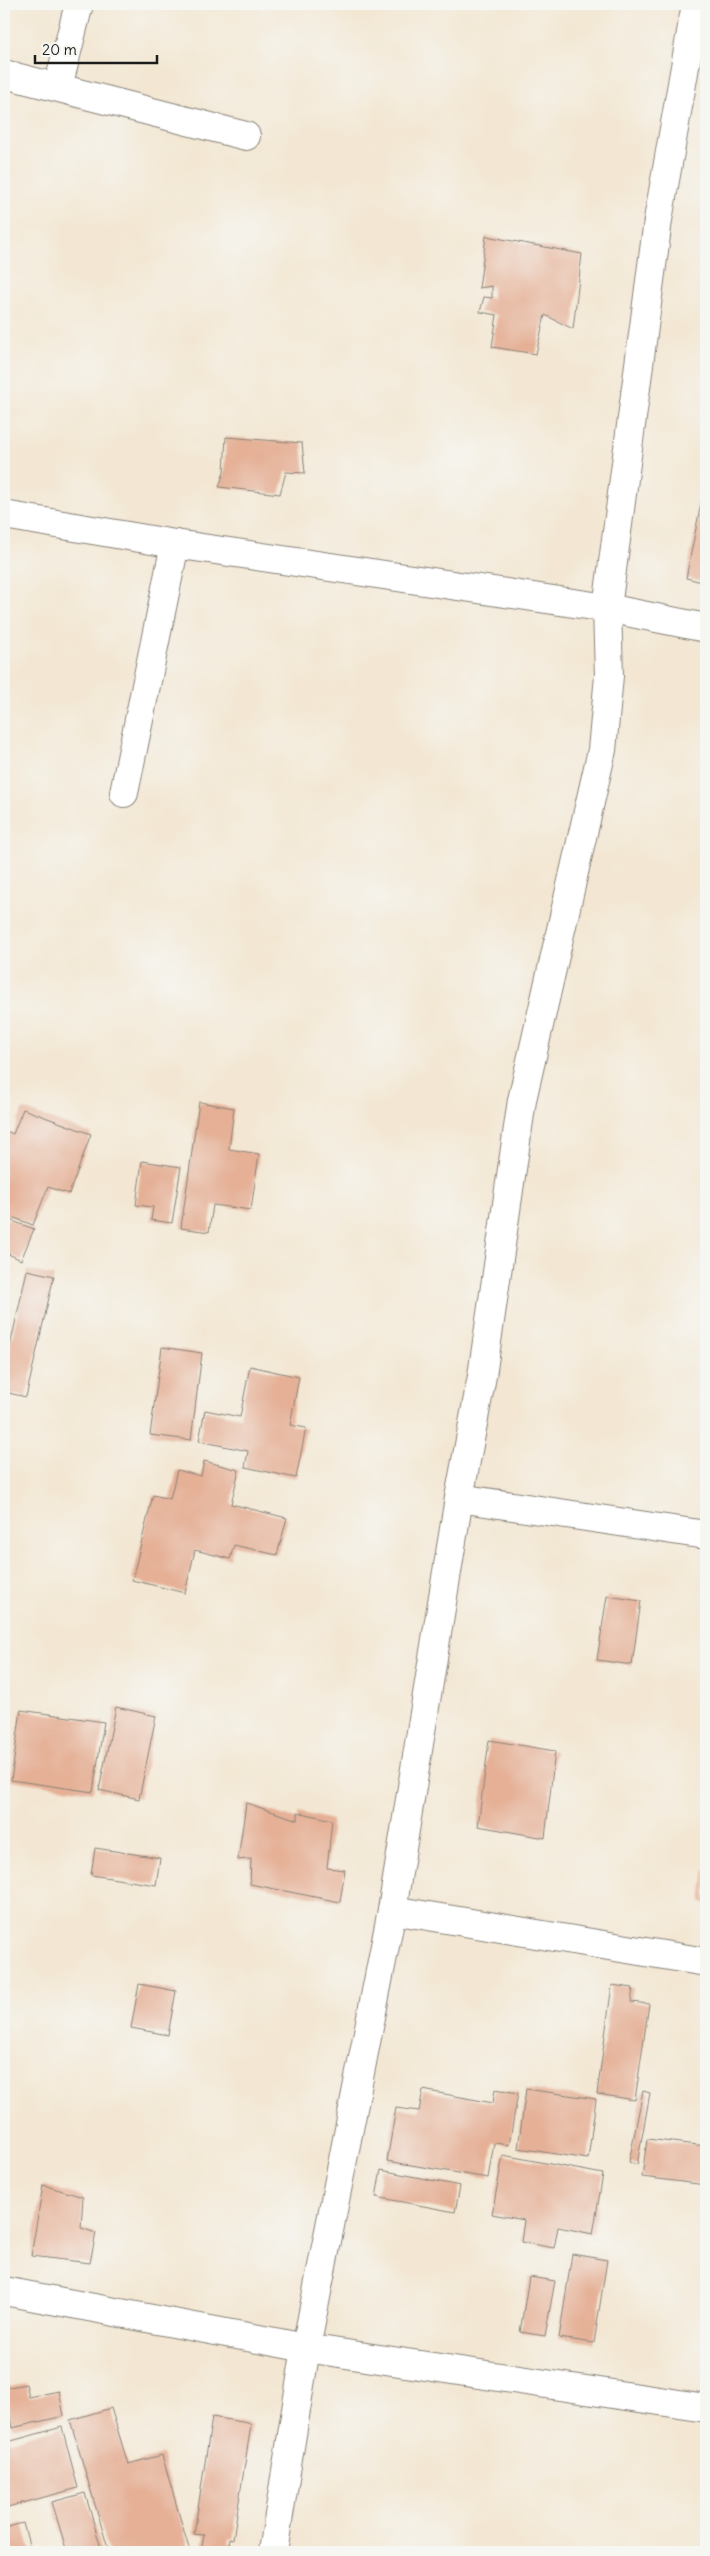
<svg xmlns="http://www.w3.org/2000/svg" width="710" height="2556" font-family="Delius,sans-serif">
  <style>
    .building { fill: #e5b096 }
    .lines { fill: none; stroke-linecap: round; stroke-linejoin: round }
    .minor-casing { stroke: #888278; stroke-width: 30 }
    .minor { stroke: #fff; stroke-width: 28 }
  </style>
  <rect width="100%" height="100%" fill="#f6f6f2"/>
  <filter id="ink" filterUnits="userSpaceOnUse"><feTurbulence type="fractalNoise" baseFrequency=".02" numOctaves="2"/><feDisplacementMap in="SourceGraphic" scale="10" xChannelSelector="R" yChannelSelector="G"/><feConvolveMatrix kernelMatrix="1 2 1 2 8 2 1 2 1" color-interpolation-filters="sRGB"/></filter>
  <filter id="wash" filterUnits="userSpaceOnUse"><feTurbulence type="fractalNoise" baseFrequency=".0096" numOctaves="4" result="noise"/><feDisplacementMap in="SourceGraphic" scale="20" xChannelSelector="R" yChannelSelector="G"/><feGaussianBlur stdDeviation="1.12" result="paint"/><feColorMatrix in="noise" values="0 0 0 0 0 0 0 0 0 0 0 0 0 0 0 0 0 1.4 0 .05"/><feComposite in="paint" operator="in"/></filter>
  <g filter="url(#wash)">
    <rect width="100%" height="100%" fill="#f3e7d3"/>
    <g id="blocks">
      <g class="building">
        <polygon points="486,236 582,254 573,329 545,315 536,354 492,347 497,315 480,312 484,297 492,298 492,286 479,288"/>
        <polygon points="226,437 302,443 305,473 286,472 280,494 219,487 224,472"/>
        <polygon points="705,483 706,483 706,583 686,578"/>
        <polygon points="199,1102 234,1108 229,1149 259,1154 251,1210 213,1205 209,1232 181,1228"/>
        <polygon points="23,1109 91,1134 69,1194 48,1187 33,1225 4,1214 4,1130 13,1134"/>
        <polygon points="142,1161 181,1167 172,1223 151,1220 153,1207 136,1205"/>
        <polygon points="4,1218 34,1229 21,1260 4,1252"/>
        <polygon points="27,1270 54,1276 26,1397 4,1392 4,1373"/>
        <polygon points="162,1347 202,1353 191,1440 150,1435"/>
        <polygon points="250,1366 299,1377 290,1425 306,1428 296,1478 245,1467 248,1451 199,1441 205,1410 240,1417"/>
        <polygon points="204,1461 239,1470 231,1504 287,1518 277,1555 234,1545 230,1559 195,1550 185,1593 132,1580 153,1495 170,1499 177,1470 201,1476"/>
        <polygon points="607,1596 641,1601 632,1665 597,1660"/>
        <polygon points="116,1707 156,1716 139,1799 99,1790"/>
        <polygon points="21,1710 104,1722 93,1792 11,1780"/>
        <polygon points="489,1740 555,1751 545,1838 478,1826"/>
        <polygon points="246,1803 298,1820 298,1812 332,1820 327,1868 345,1870 340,1902 250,1884 251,1859 238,1860"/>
        <polygon points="95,1848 160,1858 156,1885 91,1875"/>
        <polygon points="705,1869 706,1869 706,1903 701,1902"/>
        <polygon points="139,1984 176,1991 168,2035 131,2028"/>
        <polygon points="612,1985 633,1988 631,2002 649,2004 635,2100 597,2094"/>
        <polygon points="495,2089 518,2093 509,2145 494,2143 488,2178 387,2161 396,2108 419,2111 423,2090 493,2103"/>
        <polygon points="526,2089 596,2099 588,2159 518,2148"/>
        <polygon points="643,2091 650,2093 637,2165 629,2162"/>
        <polygon points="647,2139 706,2146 706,2185 642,2177"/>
        <polygon points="503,2155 603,2174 593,2234 558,2227 554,2248 521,2242 524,2220 492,2214"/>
        <polygon points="381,2170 460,2186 455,2212 376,2197"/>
        <polygon points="43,2185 83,2197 81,2228 96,2233 90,2263 31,2256"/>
        <polygon points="572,2254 607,2260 594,2343 559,2338"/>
        <polygon points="529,2277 555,2281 545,2336 520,2332"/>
        <polygon points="26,2384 29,2397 59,2391 64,2416 12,2428 4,2388"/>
        <polygon points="111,2408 128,2464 162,2455 190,2552 109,2552 70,2420"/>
        <polygon points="212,2417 248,2423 251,2425 233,2539 230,2538 228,2552 201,2552 204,2535 194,2534"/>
        <polygon points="62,2427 78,2488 4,2508 4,2443"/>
        <polygon points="85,2493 102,2552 67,2552 52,2502"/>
        <polygon points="23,2523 31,2552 4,2552 4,2528"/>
      </g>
    </g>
  </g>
  <g filter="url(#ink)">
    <use href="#blocks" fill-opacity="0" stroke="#888278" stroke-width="1"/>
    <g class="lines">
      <g class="minor-casing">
        <g id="minor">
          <polyline points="4,74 246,136"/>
          <polyline points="58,87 79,4"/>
          <polyline points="4,515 175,544 607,608 706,628"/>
          <polyline points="124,793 175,544"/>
          <polyline points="459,1498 706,1535"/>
          <polyline points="392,1910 706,1962"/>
          <polyline points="4,2291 306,2348 706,2408"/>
          <polyline points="273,2552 306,2348 392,1910 459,1498 482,1376 522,1100 602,750 609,676 607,608 658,220 696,4"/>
        </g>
      </g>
      <use href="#minor" class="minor"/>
    </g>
  </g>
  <rect width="710" height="2556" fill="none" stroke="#f6f6f2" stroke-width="20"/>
  <path d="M35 55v8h122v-8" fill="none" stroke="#1c1c1c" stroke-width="2.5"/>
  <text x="42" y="55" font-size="15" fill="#1c1c1c" stroke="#f6f6f2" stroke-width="4" paint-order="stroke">20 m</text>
</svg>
